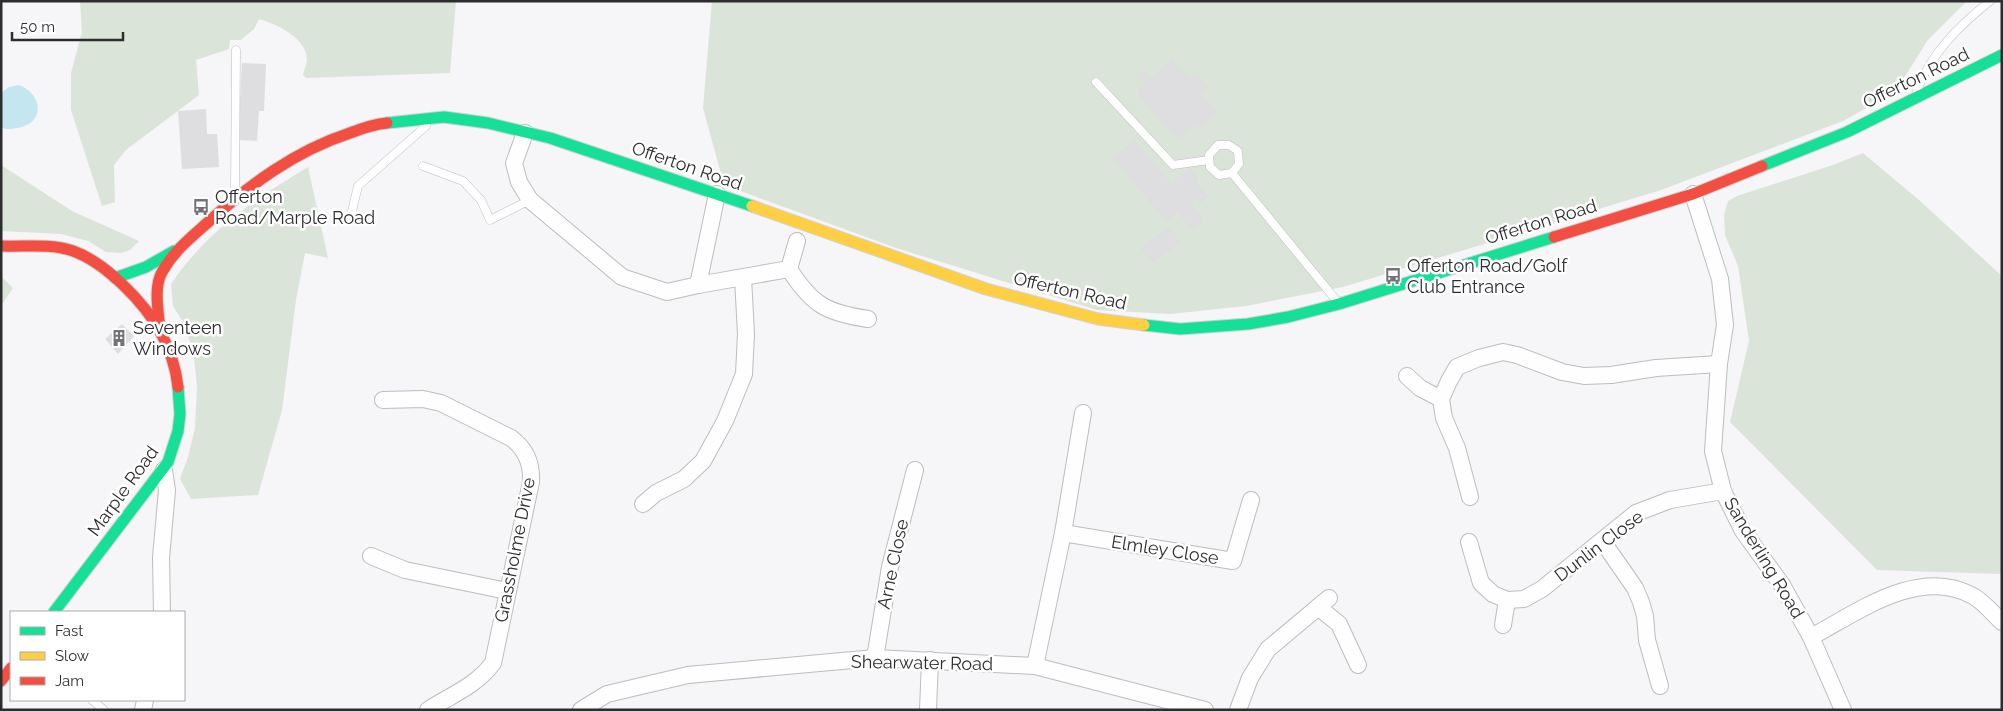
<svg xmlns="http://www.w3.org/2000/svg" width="2003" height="711" font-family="Raleway,sans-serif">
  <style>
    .green { fill: #dbe4d9 }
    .water { fill: #c4e6f1 }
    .building { fill: #dedddf }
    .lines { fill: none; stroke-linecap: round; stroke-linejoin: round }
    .lane-casing { stroke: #bdbcbe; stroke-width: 9 }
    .street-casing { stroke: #bdbcbe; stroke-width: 18 }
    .fast-casing { stroke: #d2d1d2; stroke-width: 13 }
    .slow-casing { stroke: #d2d1d2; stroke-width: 13 }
    .jam-casing { stroke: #d2d1d2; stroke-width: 13 }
    .lane { stroke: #fefefe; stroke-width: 8 }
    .street { stroke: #fefefe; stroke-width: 16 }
    .fast { stroke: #16e098; stroke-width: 11 }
    .slow { stroke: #ffcf43; stroke-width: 11 }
    .jam { stroke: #f24e42; stroke-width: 11 }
    .labels { text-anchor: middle; stroke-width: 5; stroke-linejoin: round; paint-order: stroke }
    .street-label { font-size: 18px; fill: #2d2c2e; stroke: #fff }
    .poi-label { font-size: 18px; fill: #2d2c2e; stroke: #fff; text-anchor: start }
  </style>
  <rect width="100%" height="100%" fill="#f6f5f7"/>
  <g class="green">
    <path d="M 80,1 L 456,1 L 450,73 L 306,78 L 303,75 C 304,70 307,64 307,59 C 306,37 276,24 259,19 L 254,29 L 241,40 L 230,40 L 229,49 L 196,60 L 199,95 L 126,150 L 114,165 L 115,202 L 102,206 L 71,110 L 71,73 L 82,32 Z"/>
    <polygon points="712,1 1967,1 1928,40 1895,92 1843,121 1661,190 1343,287 1246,306 1170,314 1097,310 896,248 724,185 703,108"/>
    <polygon points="1863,153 1919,200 2002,276 2002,574 1877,570 1730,422 1749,341 1738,266 1725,235 1724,215 1728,201 1737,196 1833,165"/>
    <polygon points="1,165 72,211 139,241 130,250 121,253 106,252 88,241 61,234 1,231"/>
    <path d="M 308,167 L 328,258 L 305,253 L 296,300 L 282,410 L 258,495 L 191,499 L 180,479 L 188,457 L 195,428 L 197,386 L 193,350 L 183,322 L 173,306 L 171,284 C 204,234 257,197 308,167 Z"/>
    <polygon points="1,276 13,288 1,306"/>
  </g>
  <path class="water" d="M 19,85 C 43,94 46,124 17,128 C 11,129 6,130 1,127 L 1,93 L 9,87 Z"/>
  <g class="building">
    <polygon points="1172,59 1190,79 1196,74 1208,87 1200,94 1217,112 1199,129 1195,124 1178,139 1136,93 1146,84 1138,75 1144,69 1151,78"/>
    <polygon points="242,63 266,64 264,111 259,111 257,141 238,140"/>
    <polygon points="206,109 207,134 217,134 219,167 182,169 178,111"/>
    <polygon points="1134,140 1171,184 1190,168 1198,177 1195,180 1208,196 1200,203 1196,199 1191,203 1204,220 1192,230 1178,212 1167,222 1113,158"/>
    <polygon points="1168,227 1180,242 1153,263 1141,248"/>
    <polygon points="122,324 134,336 118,354 105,339"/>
  </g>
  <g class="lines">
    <g class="lane-casing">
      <g id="lane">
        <polyline points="1096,82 1173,165 1209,160"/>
        <path d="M 1917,90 C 1932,52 1959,26 1990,1"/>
        <polyline points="423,166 463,181 481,200 490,220 530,200"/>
        <polyline points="1232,173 1239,164 1238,151 1229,145 1218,145 1209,155 1210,167 1219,175 1232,173 1336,300"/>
        <polyline points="235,191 236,50"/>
        <polyline points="352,211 358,186 426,126"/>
        <polyline points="92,700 104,710"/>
      </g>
    </g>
    <g class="street-casing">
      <g id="street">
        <polyline points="525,133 514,163 519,182 530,200 622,277 667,292 698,285 717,194"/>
        <polyline points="1693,194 1720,279 1725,325 1719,364 1713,451 1723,491 1743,531 1782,585 1811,637 1843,710"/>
        <path d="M 789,269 C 812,305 827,313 868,319"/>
        <polyline points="698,285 789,269 797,241"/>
        <polyline points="1407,376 1420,388 1441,399"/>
        <path d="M 383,400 L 423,399 L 441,403 L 511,438 C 526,449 532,464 531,482 L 493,663 C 476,686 451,695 428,710"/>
        <polyline points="1470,497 1457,448 1444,418 1441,399 1449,381 1457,367 1479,358 1503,352 1517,355 1562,372 1584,376 1611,375 1656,368 1719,364"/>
        <polyline points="643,504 656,493 684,479 703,461 725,421 744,374 746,334 743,278"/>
        <polyline points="1063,533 1233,561 1251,500"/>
        <polyline points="1469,542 1481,583 1493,594 1507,600 1524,599 1542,589 1636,513 1670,500 1723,491"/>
        <polyline points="1603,542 1635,588 1641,602 1645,616 1647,640 1660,686"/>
        <polyline points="371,556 405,570 507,591"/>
        <polyline points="1318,607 1339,624 1358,665"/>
        <polyline points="162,612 161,558 167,490 164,470"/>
        <polyline points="1503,625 1507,600"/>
        <path d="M 1811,637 C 1858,612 1919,566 1973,596 C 1984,602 1993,614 2002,622"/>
        <polyline points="875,658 890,567 915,470"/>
        <polyline points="1035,666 1063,533 1083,413"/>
        <polyline points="143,710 145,700"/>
        <polyline points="581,710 607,694 688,675 875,658 1035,666 1205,710"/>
        <polyline points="928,710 930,660"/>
        <polyline points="1238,710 1250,678 1268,649 1329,598"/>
      </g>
    </g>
    <g class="fast-casing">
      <g id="fast">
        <polyline points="387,123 444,117 488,123 550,138 752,206"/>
        <polyline points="1762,166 1847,132 2002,55"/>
        <polyline points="115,278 146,267 174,251"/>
        <polyline points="1144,325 1180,329 1248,324 1288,317 1339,304 1554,237"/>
        <polyline points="54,612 168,462 178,431 180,414 178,387"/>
      </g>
    </g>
    <g class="slow-casing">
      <polyline id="slow" points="752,206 986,289 1098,319 1144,325"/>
    </g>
    <g class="jam-casing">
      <g id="jam">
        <polyline points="1554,237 1693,194 1762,166"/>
        <path d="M 1,246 C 25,247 50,243 73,251 C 105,262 145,303 161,333 C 170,350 176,368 178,387"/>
        <path d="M 160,332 C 159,314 153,288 162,272 C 173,252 190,238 206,224 C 249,185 295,151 350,133 C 363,128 374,124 387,123"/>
        <polyline points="1,681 11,668"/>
      </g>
    </g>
    <use href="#lane" class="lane"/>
    <use href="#street" class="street"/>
    <use href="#fast" class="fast"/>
    <use href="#slow" class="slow"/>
    <use href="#jam" class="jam"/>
  </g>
  <defs>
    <g id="bus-bare" transform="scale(1.35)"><path d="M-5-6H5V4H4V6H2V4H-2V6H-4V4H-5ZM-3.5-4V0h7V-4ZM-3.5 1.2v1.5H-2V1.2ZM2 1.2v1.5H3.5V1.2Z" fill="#737274" stroke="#fff" stroke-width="2.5" paint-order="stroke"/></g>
    <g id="building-bare" transform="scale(1.35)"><path d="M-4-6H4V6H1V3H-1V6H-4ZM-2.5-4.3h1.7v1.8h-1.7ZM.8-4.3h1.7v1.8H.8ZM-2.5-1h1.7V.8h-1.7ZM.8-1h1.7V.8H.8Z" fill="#737274" stroke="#fff" stroke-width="2.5" paint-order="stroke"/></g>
  </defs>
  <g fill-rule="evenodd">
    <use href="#bus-bare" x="201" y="207"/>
    <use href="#bus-bare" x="1393" y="276"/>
    <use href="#building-bare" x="119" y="338"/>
  </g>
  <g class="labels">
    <g class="street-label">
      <text transform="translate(1916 78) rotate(-26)" y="6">Offerton Road</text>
      <text transform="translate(687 166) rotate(19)" y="6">Offerton Road</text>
      <text transform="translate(1541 222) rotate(-17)" y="6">Offerton Road</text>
      <text transform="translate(1070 291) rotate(13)" y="6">Offerton Road</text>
      <text transform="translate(123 491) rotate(-54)" y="6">Marple Road</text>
      <text transform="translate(1599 546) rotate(-37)" y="6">Dunlin Close</text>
      <text transform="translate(515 550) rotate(-79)" y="6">Grassholme Drive</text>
      <text transform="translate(1165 550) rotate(9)" y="6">Elmley Close</text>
      <text transform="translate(1764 558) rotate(59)" y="6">Sanderling Road</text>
      <text transform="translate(893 564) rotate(-78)" y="6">Arne Close</text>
      <text transform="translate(922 663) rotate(1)" y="6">Shearwater Road</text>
    </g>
    <g class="poi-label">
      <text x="215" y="203">Offerton<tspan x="215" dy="21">Road/Marple Road</tspan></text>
      <text x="1407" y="272">Offerton Road/Golf<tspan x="1407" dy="21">Club Entrance</tspan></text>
      <text x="133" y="334">Seventeen<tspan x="133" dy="21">Windows</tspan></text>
    </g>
  </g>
  <rect width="2003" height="711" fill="none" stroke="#2d2c2e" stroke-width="5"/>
  <rect x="10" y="611" width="175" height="90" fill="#ffffff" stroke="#ababab"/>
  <rect x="20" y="627" width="25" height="8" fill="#16e098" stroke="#ababab"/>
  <text x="55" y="636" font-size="15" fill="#2d2c2e">Fast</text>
  <rect x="20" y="652" width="25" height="8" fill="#ffcf43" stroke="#ababab"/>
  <text x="55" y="661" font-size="15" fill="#2d2c2e">Slow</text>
  <rect x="20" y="677" width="25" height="8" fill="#f24e42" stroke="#ababab"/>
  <text x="55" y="686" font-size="15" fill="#2d2c2e">Jam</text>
  <path d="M12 32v8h111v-8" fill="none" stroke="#2d2c2e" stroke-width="2.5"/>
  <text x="20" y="32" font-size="15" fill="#2d2c2e" stroke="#ffffff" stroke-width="4" paint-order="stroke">50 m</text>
</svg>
